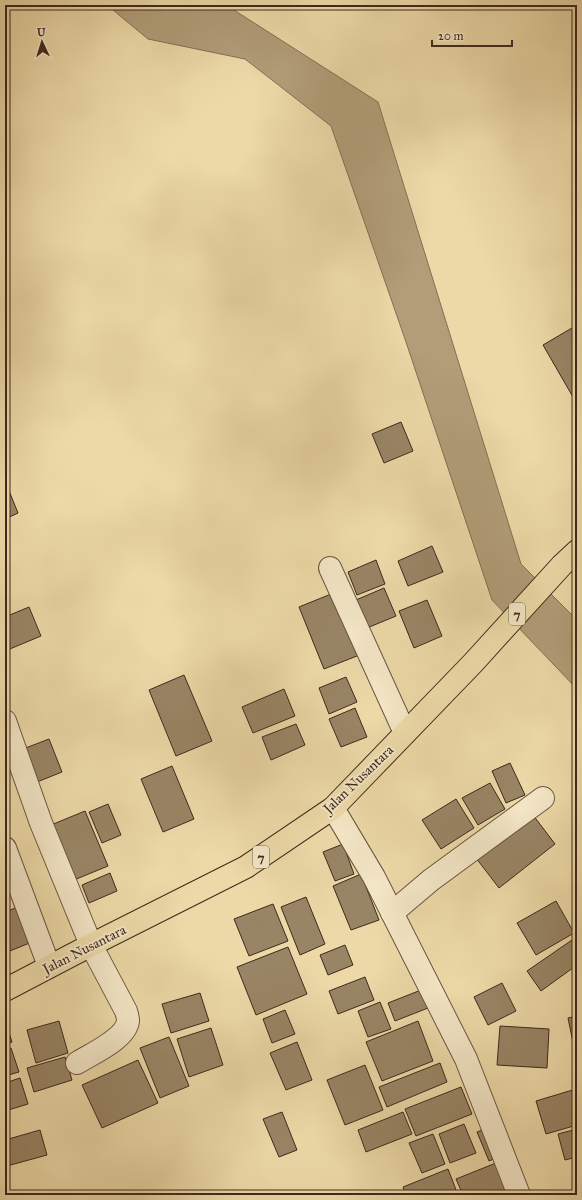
<svg xmlns="http://www.w3.org/2000/svg" width="582" height="1200" font-family="'IM FELL Great Primer',serif">
  <style>
    .water { fill: #b19d78; stroke: #836f54 }
    .building { fill: #988565; stroke: #3e291d }
    .lines { fill: none; stroke-linecap: round; stroke-linejoin: round }
    .minor-casing { stroke: #6a5540; stroke-width: 24 }
    .highway-casing { stroke: #3e291d; stroke-width: 24 }
    .minor { stroke: #f3e6c6; stroke-width: 22 }
    .highway { stroke: #ecd9a7; stroke-width: 22 }
    .labels { text-anchor: middle; stroke-width: 4; stroke-linejoin: round; paint-order: stroke }
    .shield { fill: #f3e6c6; stroke: #746250; stroke-width: 1 }
    .shield-label { font-size: 13px; font-weight: bold; fill: #3e291d }
    .street-label { font-size: 14px; fill: #3e291d; stroke: #f3e6c6 }
  </style>
  <rect width="100%" height="100%" fill="#ecd9a7"/>
  <filter id="stains"><feTurbulence type="fractalNoise" baseFrequency=".005" numOctaves="4"/><feColorMatrix values="0 0 0 0 .2 0 0 0 0 .09 0 0 0 0 .02 0 0 0 .5 -.17"/></filter>
  <radialGradient id="worn" r=".72"><stop offset=".6" stop-color="#630" stop-opacity="0"/><stop offset="1" stop-color="#630" stop-opacity=".3"/></radialGradient>
  <polygon class="water" points="107,5 226,5 378,102 521,564 577,620 577,689 492,600 406,342 331,126 245,59 148,39"/>
  <g class="building">
    <polygon points="577,325 577,404 543,345"/>
    <polygon points="401,422 413,451 384,463 372,434"/>
    <polygon points="5,481 18,513 5,519"/>
    <polygon points="432,546 443,572 408,586 398,561"/>
    <polygon points="376,560 385,584 357,595 348,572"/>
    <polygon points="5,577 10,589 5,591"/>
    <polygon points="384,588 396,616 367,628 356,600"/>
    <polygon points="336,592 362,654 324,669 299,607"/>
    <polygon points="427,600 442,636 414,648 399,611"/>
    <polygon points="29,607 41,636 5,651 5,617"/>
    <polygon points="184,675 212,741 176,756 149,690"/>
    <polygon points="346,677 357,702 329,714 319,688"/>
    <polygon points="284,689 295,716 253,733 242,707"/>
    <polygon points="355,708 367,737 341,747 329,719"/>
    <polygon points="296,724 305,745 271,760 262,737"/>
    <polygon points="49,739 62,772 37,782 23,749"/>
    <polygon points="510,763 525,795 506,803 492,771"/>
    <polygon points="172,766 194,819 163,832 141,779"/>
    <polygon points="490,783 505,809 478,825 462,798"/>
    <polygon points="456,799 474,828 441,849 422,820"/>
    <polygon points="108,804 121,835 102,843 89,812"/>
    <polygon points="85,811 108,866 74,880 51,825"/>
    <polygon points="533,815 555,844 499,888 476,858"/>
    <polygon points="343,844 354,874 335,881 323,852"/>
    <polygon points="110,873 117,891 89,903 82,885"/>
    <polygon points="361,874 379,920 351,930 333,886"/>
    <polygon points="306,897 325,944 300,955 281,907"/>
    <polygon points="556,901 574,933 536,955 517,923"/>
    <polygon points="273,904 288,941 249,956 234,919"/>
    <polygon points="18,907 32,942 5,953 5,912"/>
    <polygon points="572,940 577,947 577,965 541,991 527,971"/>
    <polygon points="345,945 353,965 328,975 320,955"/>
    <polygon points="288,947 307,994 256,1015 237,967"/>
    <polygon points="365,977 374,1000 338,1014 329,991"/>
    <polygon points="502,983 516,1011 488,1025 474,997"/>
    <polygon points="421,990 428,1008 395,1021 388,1003"/>
    <polygon points="200,993 209,1021 171,1033 162,1004"/>
    <polygon points="380,1002 391,1029 368,1037 358,1011"/>
    <polygon points="285,1010 295,1034 272,1043 263,1019"/>
    <polygon points="577,1016 577,1057 576,1057 568,1018"/>
    <polygon points="5,1020 12,1042 5,1044"/>
    <polygon points="59,1021 68,1053 36,1063 27,1030"/>
    <polygon points="418,1021 433,1061 382,1081 366,1042"/>
    <polygon points="500,1026 549,1029 547,1068 497,1065"/>
    <polygon points="211,1028 223,1065 189,1077 177,1039"/>
    <polygon points="169,1037 189,1086 160,1098 140,1048"/>
    <polygon points="297,1042 312,1080 286,1090 270,1053"/>
    <polygon points="11,1048 19,1072 5,1076 5,1049"/>
    <polygon points="65,1057 72,1080 34,1092 27,1068"/>
    <polygon points="138,1060 158,1103 102,1128 82,1085"/>
    <polygon points="440,1063 447,1082 387,1107 379,1087"/>
    <polygon points="365,1065 383,1110 345,1125 327,1080"/>
    <polygon points="20,1078 28,1104 5,1111 5,1083"/>
    <polygon points="461,1087 472,1114 416,1136 405,1109"/>
    <polygon points="576,1089 577,1125 546,1134 536,1101"/>
    <polygon points="282,1112 297,1150 279,1157 263,1119"/>
    <polygon points="403,1112 412,1134 366,1152 358,1130"/>
    <polygon points="464,1124 476,1153 450,1163 439,1134"/>
    <polygon points="485,1129 496,1158 489,1161 477,1132"/>
    <polygon points="577,1129 577,1157 565,1160 558,1134"/>
    <polygon points="40,1130 47,1155 7,1166 5,1158 5,1140"/>
    <polygon points="433,1134 445,1164 422,1173 409,1143"/>
    <polygon points="496,1163 508,1193 503,1195 463,1195 456,1179"/>
    <polygon points="448,1169 458,1195 406,1195 403,1187"/>
  </g>
  <g class="lines">
    <g class="minor-casing">
      <g id="minor">
        <polyline points="330,568 405,733"/>
        <path d="M 5,721 L 41,823 L 91,945 L 126,1011 C 127,1014 128,1018 128,1021 C 126,1039 91,1054 77,1063"/>
        <polyline points="333,808 374,877 466,1059 519,1195"/>
        <polyline points="5,848 49,966"/>
        <polyline points="392,913 431,880 543,798"/>
      </g>
    </g>
    <g class="highway-casing">
      <polyline id="highway" points="5,990 91,945 246,867 333,808 473,663 562,565 577,551"/>
    </g>
    <use href="#minor" class="minor"/>
    <use href="#highway" class="highway"/>
  </g>
  <g class="labels">
    <g class="shield">
      <rect x="509" y="603" width="16" height="22" rx="3"/>
      <rect x="253" y="846" width="16" height="22" rx="3"/>
    </g>
    <g class="shield-label">
      <text x="517" y="619">7</text>
      <text x="261" y="862">7</text>
    </g>
    <g class="street-label">
      <text transform="translate(358 779) rotate(-44)" y="5">Jalan Nusantara</text>
      <text transform="translate(84 949) rotate(-27)" y="5">Jalan Nusantara</text>
    </g>
  </g>
  <rect width="582" height="1200" fill="none" stroke="#ecd9a7" stroke-width="20"/>
  <rect x="6" y="6" width="570" height="1188" fill="none" stroke="#3e291d" stroke-width="2"/>
  <rect x="10" y="10" width="562" height="1180" fill="none" stroke="#3e291d"/>
  <g transform="translate(42 42) rotate(356)" stroke="#f3e6c6" stroke-width="3" paint-order="stroke">
  <path d="M0-3L7 15L0 10L-7 15Z" fill="#3e291d"/>
  <text y="-6" font-size="11" font-weight="bold" text-anchor="middle" fill="#3e291d">U</text>
  </g>
  <path d="M432 40v6h80v-6" fill="none" stroke="#3e291d" stroke-width="2"/>
  <text x="438" y="40" font-size="12" fill="#3e291d" stroke="#f3e6c6" stroke-width="3" paint-order="stroke">20 m</text>
  <rect width="100%" height="100%" filter="url(#stains)"/>
  <rect width="100%" height="100%" fill="url(#worn)"/>
</svg>
